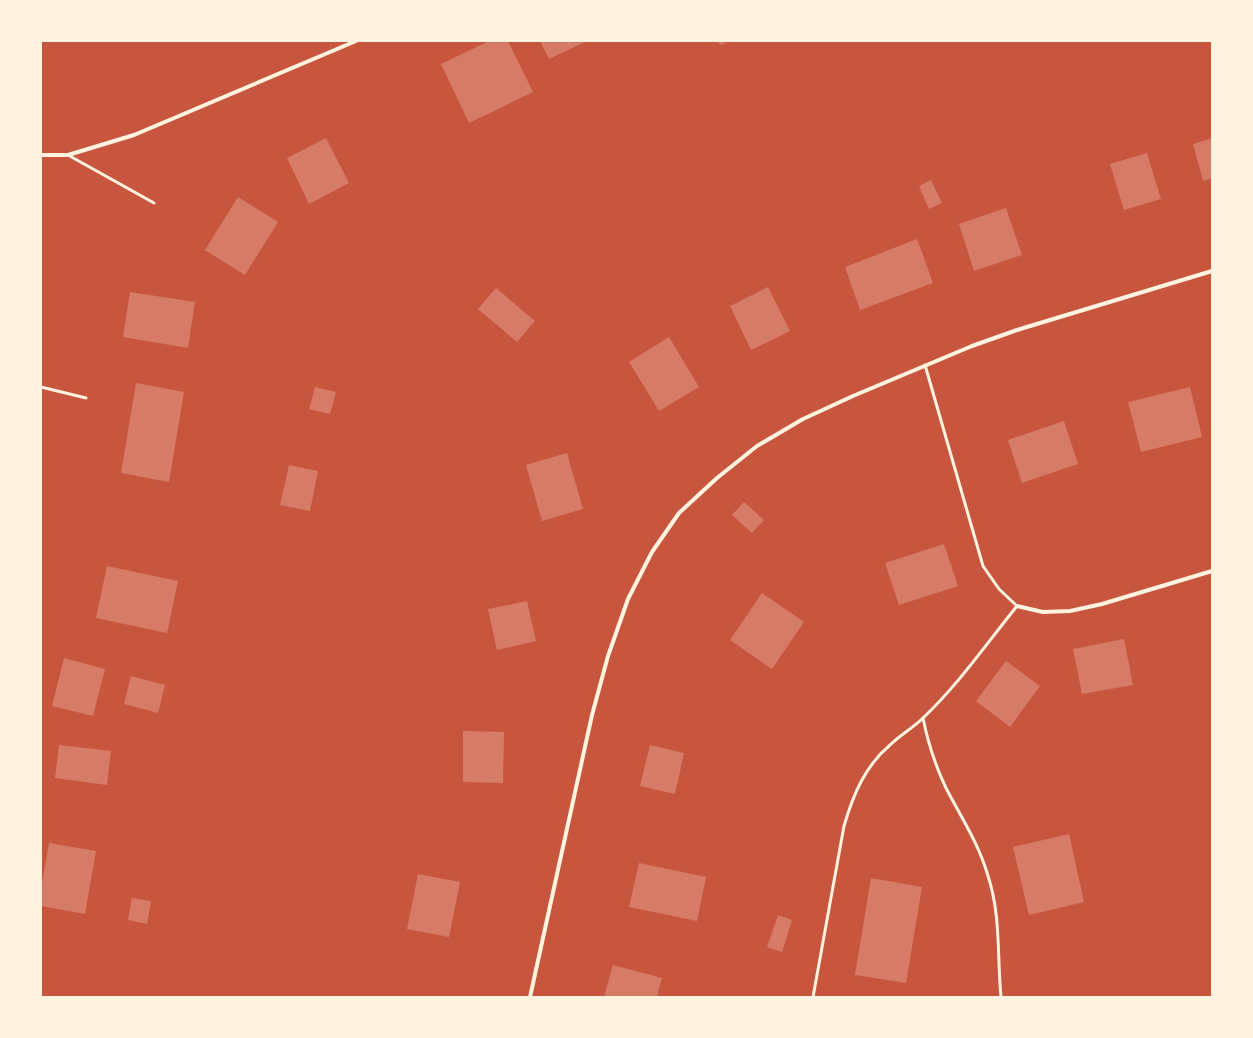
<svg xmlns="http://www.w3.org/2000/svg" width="1253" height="1038" font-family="Roboto,sans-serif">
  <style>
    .building { fill: #d67c66 }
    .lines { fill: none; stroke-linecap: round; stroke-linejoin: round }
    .service { stroke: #fff3e0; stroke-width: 3 }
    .minor { stroke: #fff3e0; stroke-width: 4 }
  </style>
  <rect width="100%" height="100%" fill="#c8553d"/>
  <g class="building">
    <polygon points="489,41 508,41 533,92 469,123 441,64"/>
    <polygon points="540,41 587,41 549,59"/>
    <polygon points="718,41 729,41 720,45"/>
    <polygon points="326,138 349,183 309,204 287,158"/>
    <polygon points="1212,138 1212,178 1203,181 1193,144"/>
    <polygon points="1147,153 1161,199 1124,210 1110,164"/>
    <polygon points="931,180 942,203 929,209 919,186"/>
    <polygon points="238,197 278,222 245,275 205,250"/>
    <polygon points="1006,208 1022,255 974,271 959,224"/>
    <polygon points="917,239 933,283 860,310 845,267"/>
    <polygon points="768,287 790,331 751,350 730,306"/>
    <polygon points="496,288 535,321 517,342 478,309"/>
    <polygon points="130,292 195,302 188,348 123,337"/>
    <polygon points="669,337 699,387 659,411 629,362"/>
    <polygon points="136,383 184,392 169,482 121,473"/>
    <polygon points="315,387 336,392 330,414 309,409"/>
    <polygon points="1190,387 1202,437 1141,452 1128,402"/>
    <polygon points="1064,421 1078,464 1022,483 1008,440"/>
    <polygon points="567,453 583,509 542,521 526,465"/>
    <polygon points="289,465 318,471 310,511 280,505"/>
    <polygon points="744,502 764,520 752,533 732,515"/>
    <polygon points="944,544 958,586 899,605 885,563"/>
    <polygon points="107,566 178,581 167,633 96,618"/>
    <polygon points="762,593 804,622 772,669 730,640"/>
    <polygon points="527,601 536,641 497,650 488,609"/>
    <polygon points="1124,639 1133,685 1082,694 1073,649"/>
    <polygon points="64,658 105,669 93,716 52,706"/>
    <polygon points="1006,661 1040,686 1010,727 976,701"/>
    <polygon points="131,676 165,685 158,713 124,704"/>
    <polygon points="463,731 504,732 503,783 463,782"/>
    <polygon points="59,745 111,751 107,785 55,778"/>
    <polygon points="650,745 684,753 675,794 640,786"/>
    <polygon points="1069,834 1084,902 1029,915 1013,847"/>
    <polygon points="49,843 96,851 85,914 41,906 41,889"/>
    <polygon points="639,863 706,877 697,921 629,907"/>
    <polygon points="418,874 460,882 449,937 407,929"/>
    <polygon points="871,878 922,887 906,983 855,975"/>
    <polygon points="132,898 151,901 147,924 128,920"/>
    <polygon points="778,915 792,920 782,952 767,947"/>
    <polygon points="613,965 662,978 657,997 604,997"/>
  </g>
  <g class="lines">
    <g class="service">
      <polyline points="68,155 154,203"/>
      <polyline points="41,387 86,398"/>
      <path d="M 923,718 C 928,743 935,765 946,788 C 961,817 979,844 988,876 C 1001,915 997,956 1001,997"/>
      <path d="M 813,997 L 844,826 C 853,795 865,766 890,745 C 900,735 913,728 923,718 C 958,685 987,643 1017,606 L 999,589 L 983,566 L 925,365"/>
    </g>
    <g class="minor">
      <polyline points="41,155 68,155 134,135 356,41"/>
      <polyline points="1017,606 1043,612 1070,611 1102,604 1212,571"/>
      <polyline points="530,997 592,715 608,656 628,599 652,552 679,513 717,478 757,446 803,419 853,396 972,346 1017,330 1212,271"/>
    </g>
  </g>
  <rect width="1253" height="1038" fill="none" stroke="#fff3e0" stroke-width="84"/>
</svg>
